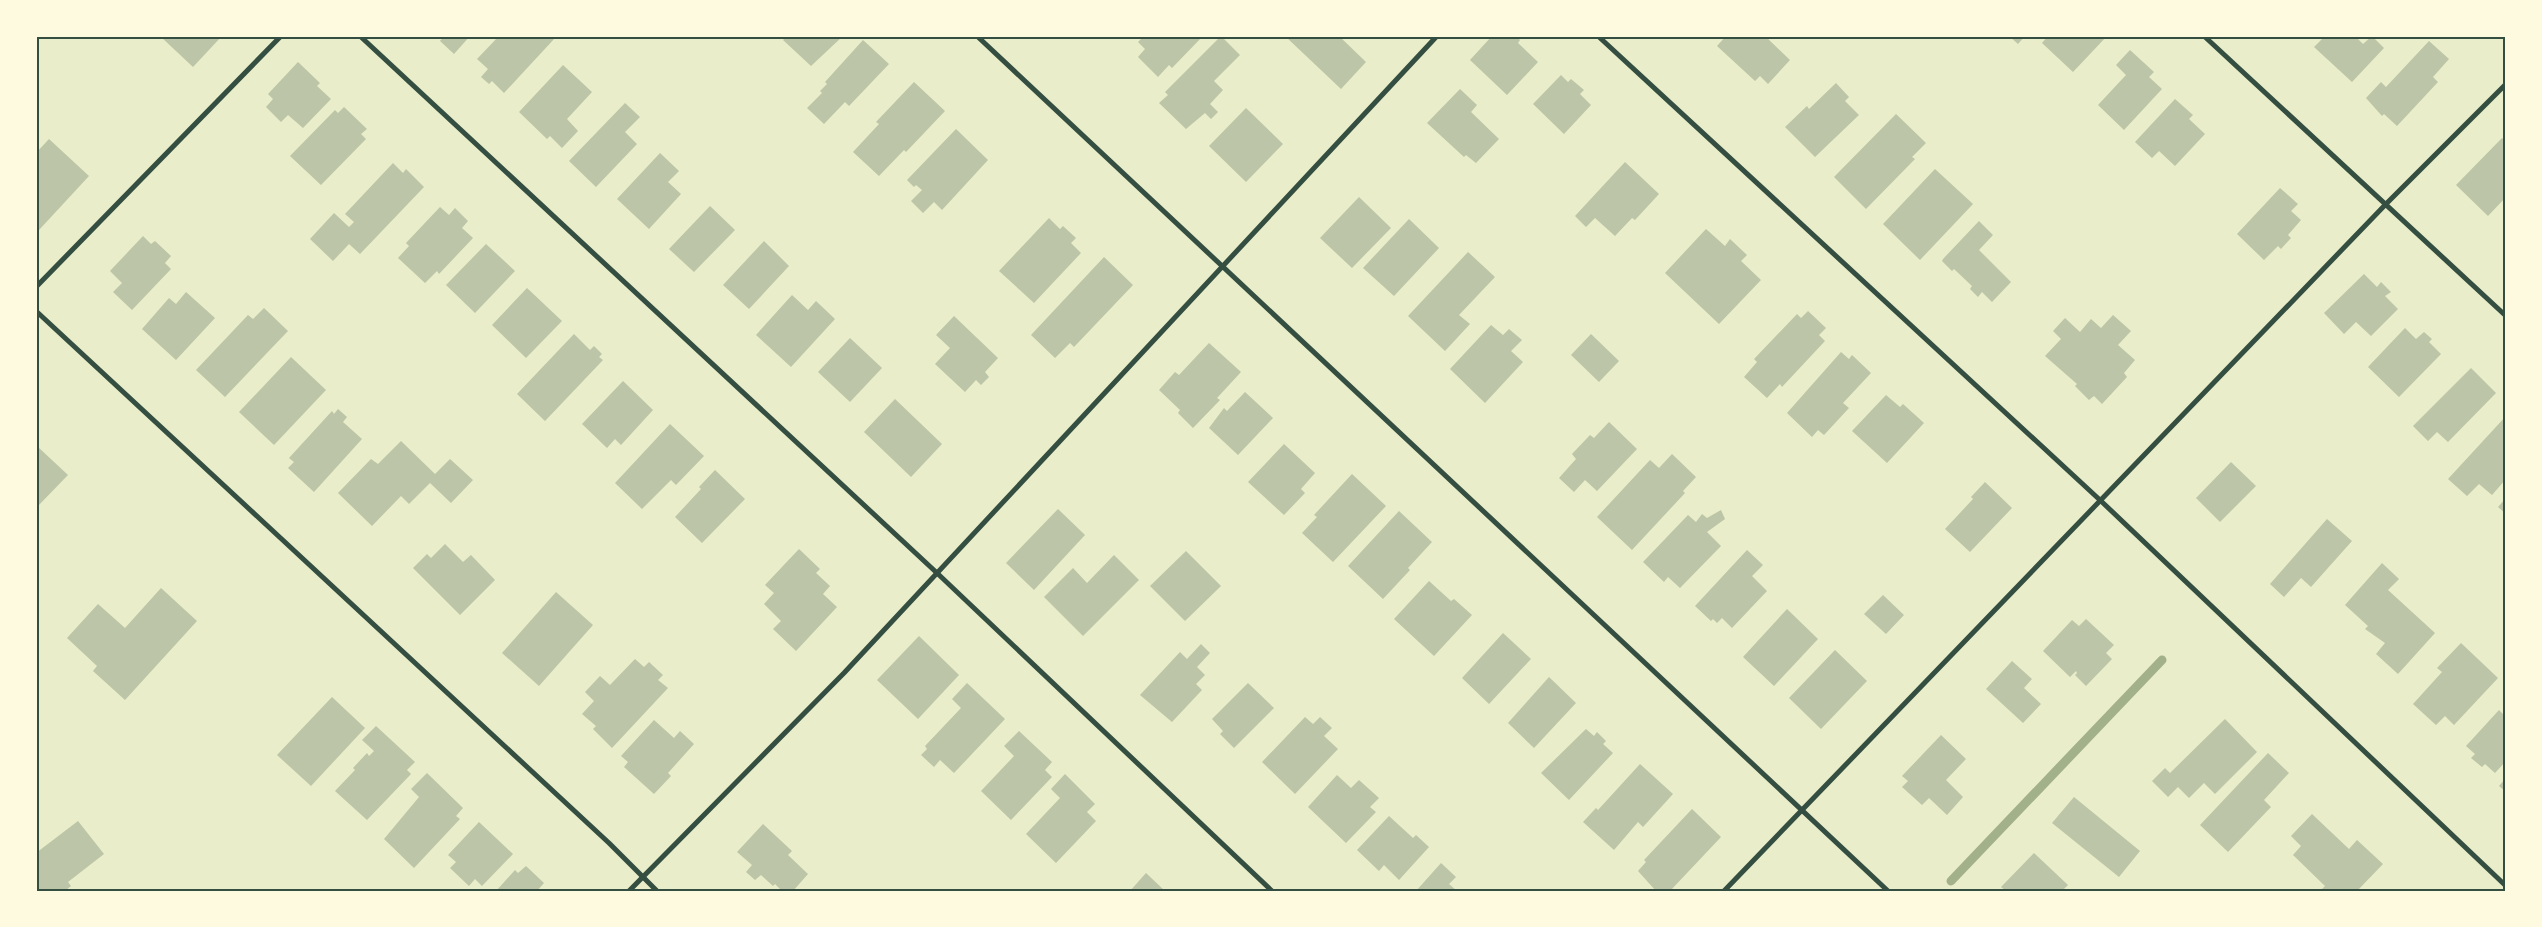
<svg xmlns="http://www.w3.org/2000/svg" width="2542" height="927" font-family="'Roboto Condensed',sans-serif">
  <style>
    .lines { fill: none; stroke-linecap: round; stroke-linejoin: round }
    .stream { stroke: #a3b18a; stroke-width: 9 }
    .building { fill: #bcc5a7 }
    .minor { stroke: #344e41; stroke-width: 5 }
    .neatline { fill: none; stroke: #344e41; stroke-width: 2 }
  </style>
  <rect width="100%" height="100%" fill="#e9edc9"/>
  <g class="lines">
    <polyline class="stream" points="1951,881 2162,660"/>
  </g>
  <g class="building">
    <polygon points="160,36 222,36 193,67"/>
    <polygon points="444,36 470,36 454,54 440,41"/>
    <polygon points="499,36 553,36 555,38 504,93 492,81 489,84 481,77 488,69 477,59"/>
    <polygon points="787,36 843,36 811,66 783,40"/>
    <polygon points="1144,36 1203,36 1172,68 1169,65 1158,77 1138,57 1145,49 1138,42"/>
    <polygon points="1221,36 1240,55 1214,81 1223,90 1210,104 1218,112 1211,119 1205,113 1186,129 1159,103 1168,95 1165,92"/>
    <polygon points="1285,36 1339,36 1366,62 1341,89"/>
    <polygon points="1492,36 1516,36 1520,40 1518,43 1538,62 1507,95 1470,60"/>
    <polygon points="1726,36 1765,36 1790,60 1768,84 1760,76 1755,81 1717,46"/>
    <polygon points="2009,36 2025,36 2018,44"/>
    <polygon points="2048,36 2107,36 2073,72 2042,43"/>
    <polygon points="2325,36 2355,36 2363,44 2372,36 2384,48 2352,82 2314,47"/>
    <polygon points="863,40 889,64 849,106 845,102 824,124 807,108 822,93 820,91 827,84 825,82"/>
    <polygon points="2429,41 2449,59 2433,77 2438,82 2397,126 2384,114 2382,116 2366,98 2381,82 2386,87"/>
    <polygon points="2130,50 2154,72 2149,77 2162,89 2124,130 2098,105 2126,75 2116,65"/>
    <polygon points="298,62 320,83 317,86 331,99 303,128 288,115 281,122 266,107 273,99 268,94"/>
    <polygon points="563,65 592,92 567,119 578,131 562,148 550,136 547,139 519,112"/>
    <polygon points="1561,75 1568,82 1571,79 1584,90 1580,94 1591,105 1564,134 1533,104"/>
    <polygon points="914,82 945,111 906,152 904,150 879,176 853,152 879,124 876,122"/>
    <polygon points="1836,83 1849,97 1845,101 1859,115 1815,157 1785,127 1807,106 1809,109"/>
    <polygon points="1460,89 1477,105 1471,112 1499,139 1476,163 1466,155 1464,157 1427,123"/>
    <polygon points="2175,99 2193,115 2189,119 2205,134 2175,166 2159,151 2152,158 2135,142"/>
    <polygon points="625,103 640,117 625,132 637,144 596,187 569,161"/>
    <polygon points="344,107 367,129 361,134 366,139 321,185 290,156 335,110 338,113"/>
    <polygon points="1246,108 1283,144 1246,182 1209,146"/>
    <polygon points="1896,114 1926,143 1912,157 1915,159 1866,209 1834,177"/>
    <polygon points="956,129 988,160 942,210 934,202 923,213 911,201 922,190 916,185 914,187 907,180"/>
    <polygon points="2502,138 2506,142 2506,197 2488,216 2456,185"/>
    <polygon points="49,139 89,176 39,230 36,227 36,153"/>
    <polygon points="660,153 679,171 668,182 681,194 649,229 617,199"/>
    <polygon points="1625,162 1659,194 1635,220 1632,218 1615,236 1595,218 1586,227 1575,216"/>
    <polygon points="393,163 403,173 406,169 424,187 360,254 349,244 333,261 310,239 334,213 349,227 354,222 345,214"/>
    <polygon points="1935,169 1973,204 1920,260 1883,224"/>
    <polygon points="2280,188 2298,204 2291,211 2301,220 2288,235 2291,238 2281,249 2278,246 2264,260 2237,234"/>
    <polygon points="1359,197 1391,228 1352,268 1320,238"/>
    <polygon points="710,206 735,230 694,272 669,249"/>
    <polygon points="440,207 449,215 455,208 468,221 462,228 473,238 439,274 437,271 425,283 398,258 409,246 406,243"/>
    <polygon points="1049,218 1060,229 1063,226 1076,238 1071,243 1081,253 1034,303 999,271"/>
    <polygon points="1409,219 1439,248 1394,296 1363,268"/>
    <polygon points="1979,221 1993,235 1979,250 2011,282 1992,302 1982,292 1978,297 1970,289 1972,286 1954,269 1952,271 1942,261 1943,259"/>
    <polygon points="1706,229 1725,246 1730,239 1747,255 1741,261 1761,280 1719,324 1665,273"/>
    <polygon points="143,236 151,244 155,241 171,256 165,263 171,269 132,310 113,292 122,283 110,271"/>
    <polygon points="764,241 789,266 749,309 723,285"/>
    <polygon points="486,244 515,271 475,313 446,285"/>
    <polygon points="1468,252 1495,277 1459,315 1470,324 1445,351 1408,316"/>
    <polygon points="1104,257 1133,285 1074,347 1070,343 1055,358 1031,335"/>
    <polygon points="2364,274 2377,287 2381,282 2391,292 2385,296 2398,309 2371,336 2356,322 2344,334 2324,313"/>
    <polygon points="527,288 562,321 526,358 492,325"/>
    <polygon points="186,292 215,318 176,360 142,329 169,298 176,304"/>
    <polygon points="792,295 808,310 816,301 835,319 791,367 756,335"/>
    <polygon points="264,308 288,331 225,397 196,370 248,315 253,319"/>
    <polygon points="1808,311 1826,328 1819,335 1825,341 1782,387 1780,384 1767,398 1744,377 1757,362 1754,359 1797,314 1801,318"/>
    <polygon points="2113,315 2131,331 2118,345 2135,360 2124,373 2127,377 2102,404 2094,396 2089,400 2075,386 2077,384 2045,356 2061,339 2053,331 2065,318 2080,332 2091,319 2101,328"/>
    <polygon points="954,316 998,358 985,372 989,377 981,385 976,380 965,392 935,364 950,348 936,335"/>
    <polygon points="1491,325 1503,335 1509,329 1522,340 1511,351 1523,362 1485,403 1450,369"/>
    <polygon points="2405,328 2416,339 2424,332 2432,339 2429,342 2441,354 2399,397 2368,367"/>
    <polygon points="574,334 590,350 594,346 602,354 599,357 603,360 545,421 517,394"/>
    <polygon points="1591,334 1619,361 1599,382 1571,355"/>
    <polygon points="850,338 882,368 850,402 818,372"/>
    <polygon points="1209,343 1241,372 1217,398 1220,400 1193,428 1178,413 1180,410 1159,390 1175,372 1179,375"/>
    <polygon points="1841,352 1849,359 1852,355 1871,373 1843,403 1849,408 1824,435 1818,430 1812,437 1787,413"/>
    <polygon points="291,357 326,390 274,445 239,412"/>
    <polygon points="2471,368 2496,393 2448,442 2437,432 2428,441 2413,426"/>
    <polygon points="623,381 653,410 621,445 615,439 607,448 582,424"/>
    <polygon points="1245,392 1273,418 1238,455 1209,428 1224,408 1227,411"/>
    <polygon points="1886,395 1900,407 1903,404 1924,423 1887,463 1852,431"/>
    <polygon points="895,399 942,444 911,477 864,432"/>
    <polygon points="338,409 347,417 343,422 362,439 314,492 288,468 294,462 289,458 332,411 334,414"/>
    <polygon points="2506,416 2506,479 2492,495 2479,484 2467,496 2448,479"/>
    <polygon points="1609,422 1637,449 1597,491 1585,480 1574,492 1559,478 1576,459 1572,454 1590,435 1594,438"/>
    <polygon points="670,424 704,456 676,485 671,480 642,509 615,483"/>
    <polygon points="401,441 435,474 450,459 473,480 451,503 430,483 409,504 401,496 372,526 338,493 371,459 378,464"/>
    <polygon points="1284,444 1315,473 1301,489 1305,493 1284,515 1248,482"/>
    <polygon points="38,447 68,475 36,508 36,448"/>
    <polygon points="1672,454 1696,477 1683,491 1685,493 1632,550 1597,517 1650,460 1659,468"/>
    <polygon points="2231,462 2256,486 2220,522 2196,498"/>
    <polygon points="715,470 745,499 702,543 675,517 701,489 699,487"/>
    <polygon points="1352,474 1386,506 1333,562 1302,533 1317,517 1314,515"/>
    <polygon points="1985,482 2012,508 1970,552 1945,529 1973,499 1971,497"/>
    <polygon points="2506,498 2506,514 2498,507"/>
    <polygon points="1058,509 1085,535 1034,590 1006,563"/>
    <polygon points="1721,510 1725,519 1707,532 1721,546 1680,588 1668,577 1664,582 1643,562 1688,515 1696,522 1702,514 1707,518"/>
    <polygon points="1399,511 1432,542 1408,568 1410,570 1383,599 1348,566"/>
    <polygon points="2327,519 2352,541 2311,587 2301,578 2284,597 2270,584"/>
    <polygon points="445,544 463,562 471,555 495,580 460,615 413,568 427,554 431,558"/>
    <polygon points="799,549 820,569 816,573 830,586 823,594 837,607 796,651 773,629 781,621 764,604 774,593 765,585"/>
    <polygon points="1747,550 1763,565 1752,576 1767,591 1732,628 1722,618 1717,623 1713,619 1711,621 1695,606"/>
    <polygon points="1186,551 1221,586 1185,621 1150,586"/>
    <polygon points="1114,555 1139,580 1083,636 1044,597 1073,568 1087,583"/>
    <polygon points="2382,563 2399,579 2388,590 2435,633 2398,674 2376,654 2385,643 2365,629 2368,626 2345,605"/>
    <polygon points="1429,581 1451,601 1454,599 1472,615 1434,656 1394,619"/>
    <polygon points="161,588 197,621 125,700 93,671 97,666 67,638 98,604 125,628"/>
    <polygon points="556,592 593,625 539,686 502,653"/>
    <polygon points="1883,595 1904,615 1886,634 1864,614"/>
    <polygon points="1787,609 1818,639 1774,686 1743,657"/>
    <polygon points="2086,619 2114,645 2106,653 2112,659 2086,686 2075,675 2077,673 2076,671 2070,677 2043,651 2072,620 2079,626"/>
    <polygon points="1503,633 1531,659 1489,704 1462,678"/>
    <polygon points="919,636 959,675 918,719 877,680"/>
    <polygon points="2461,643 2498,678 2454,725 2445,716 2436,725 2413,704 2442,672 2437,668"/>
    <polygon points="1201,644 1210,653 1197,667 1205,675 1196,684 1202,690 1172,722 1140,695 1180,652 1187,659"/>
    <polygon points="1835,650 1867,681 1821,729 1789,698"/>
    <polygon points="635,659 644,667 649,662 663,675 658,680 668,688 612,748 593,729 596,726 582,714 594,701 585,692 600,676 610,685"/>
    <polygon points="2012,661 2032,679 2024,688 2041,704 2023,723 1986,689"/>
    <polygon points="1549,677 1576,703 1534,748 1508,723"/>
    <polygon points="967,683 1005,719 954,773 940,760 934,767 921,755 927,749 925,746 961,708 952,699"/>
    <polygon points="1248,683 1274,708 1234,748 1220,734 1223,731 1212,719"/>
    <polygon points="332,697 365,728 311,786 277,755"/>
    <polygon points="2499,710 2506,717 2506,761 2495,773 2485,764 2482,767 2471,758 2475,754 2466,746"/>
    <polygon points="1305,717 1313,724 1320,717 1332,728 1324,736 1338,749 1295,794 1262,762"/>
    <polygon points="2225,719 2257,752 2215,794 2204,783 2189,798 2178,787 2168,797 2152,781 2165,768 2170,773"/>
    <polygon points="654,720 674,738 680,731 694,744 668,773 671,776 654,794 624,767 628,762 621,756"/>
    <polygon points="376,726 415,762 407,770 411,774 367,820 335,791 355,770 353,768 367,753 369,756 374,751 362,740"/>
    <polygon points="1586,729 1594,736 1597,732 1606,741 1603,744 1613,753 1569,800 1541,773"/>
    <polygon points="1019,731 1052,762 1045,770 1052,777 1011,820 981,791 1014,756 1004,746"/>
    <polygon points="1941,735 1966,759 1946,780 1963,797 1947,815 1929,798 1922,805 1902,787 1908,781 1902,776"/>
    <polygon points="2268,753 2289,773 2264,800 2271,807 2228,852 2200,825"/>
    <polygon points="1640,764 1673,794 1643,827 1638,822 1614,850 1583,822 1596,808 1598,810"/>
    <polygon points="427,773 463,808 456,816 460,819 414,868 384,839 419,797 411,789"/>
    <polygon points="1065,774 1095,804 1087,812 1096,821 1056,863 1026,834 1060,798 1051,789"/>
    <polygon points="1337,775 1351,788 1359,780 1379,798 1370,807 1376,812 1346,843 1308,807"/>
    <polygon points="2506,778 2506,792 2499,786"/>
    <polygon points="2074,797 2140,851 2119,877 2052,823"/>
    <polygon points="1692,809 1721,837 1670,891 1656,891 1638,871 1646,862 1644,860"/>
    <polygon points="2312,814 2349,849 2357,840 2383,864 2357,891 2320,891 2325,886 2293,855 2301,846 2291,836"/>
    <polygon points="1389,816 1413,838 1416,835 1429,847 1399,880 1384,865 1379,871 1357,850"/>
    <polygon points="78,821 104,854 68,882 71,886 65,891 64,889 36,891 36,853"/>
    <polygon points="479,822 513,854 482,886 475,879 469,886 450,868 456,862 448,855"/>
    <polygon points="763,824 792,851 788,855 808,874 793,891 782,891 775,884 773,886 761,875 755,880 746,872 752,865 737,852"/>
    <polygon points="2034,853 2068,885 2062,891 2006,891 2001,887"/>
    <polygon points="1441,863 1456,877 1449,884 1457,891 1416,891"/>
    <polygon points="526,866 544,883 537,891 496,891 515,870 518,873"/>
    <polygon points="1146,873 1165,891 1130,891"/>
  </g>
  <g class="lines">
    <g class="minor">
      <polyline points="360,36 937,573 1272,891"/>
      <polyline points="977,36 1888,891"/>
      <polyline points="1598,36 2101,501 2506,886"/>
      <polyline points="2204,36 2506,316"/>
      <polyline points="36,287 281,36"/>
      <polyline points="36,311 609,843 657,891"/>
      <polyline points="629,891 844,673 1437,36"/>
      <polyline points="1724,891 2386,204 2506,84"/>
    </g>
  </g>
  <rect width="2542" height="927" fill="none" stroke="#fefae0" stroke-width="75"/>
  <rect x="38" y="38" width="2466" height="852" class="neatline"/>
</svg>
